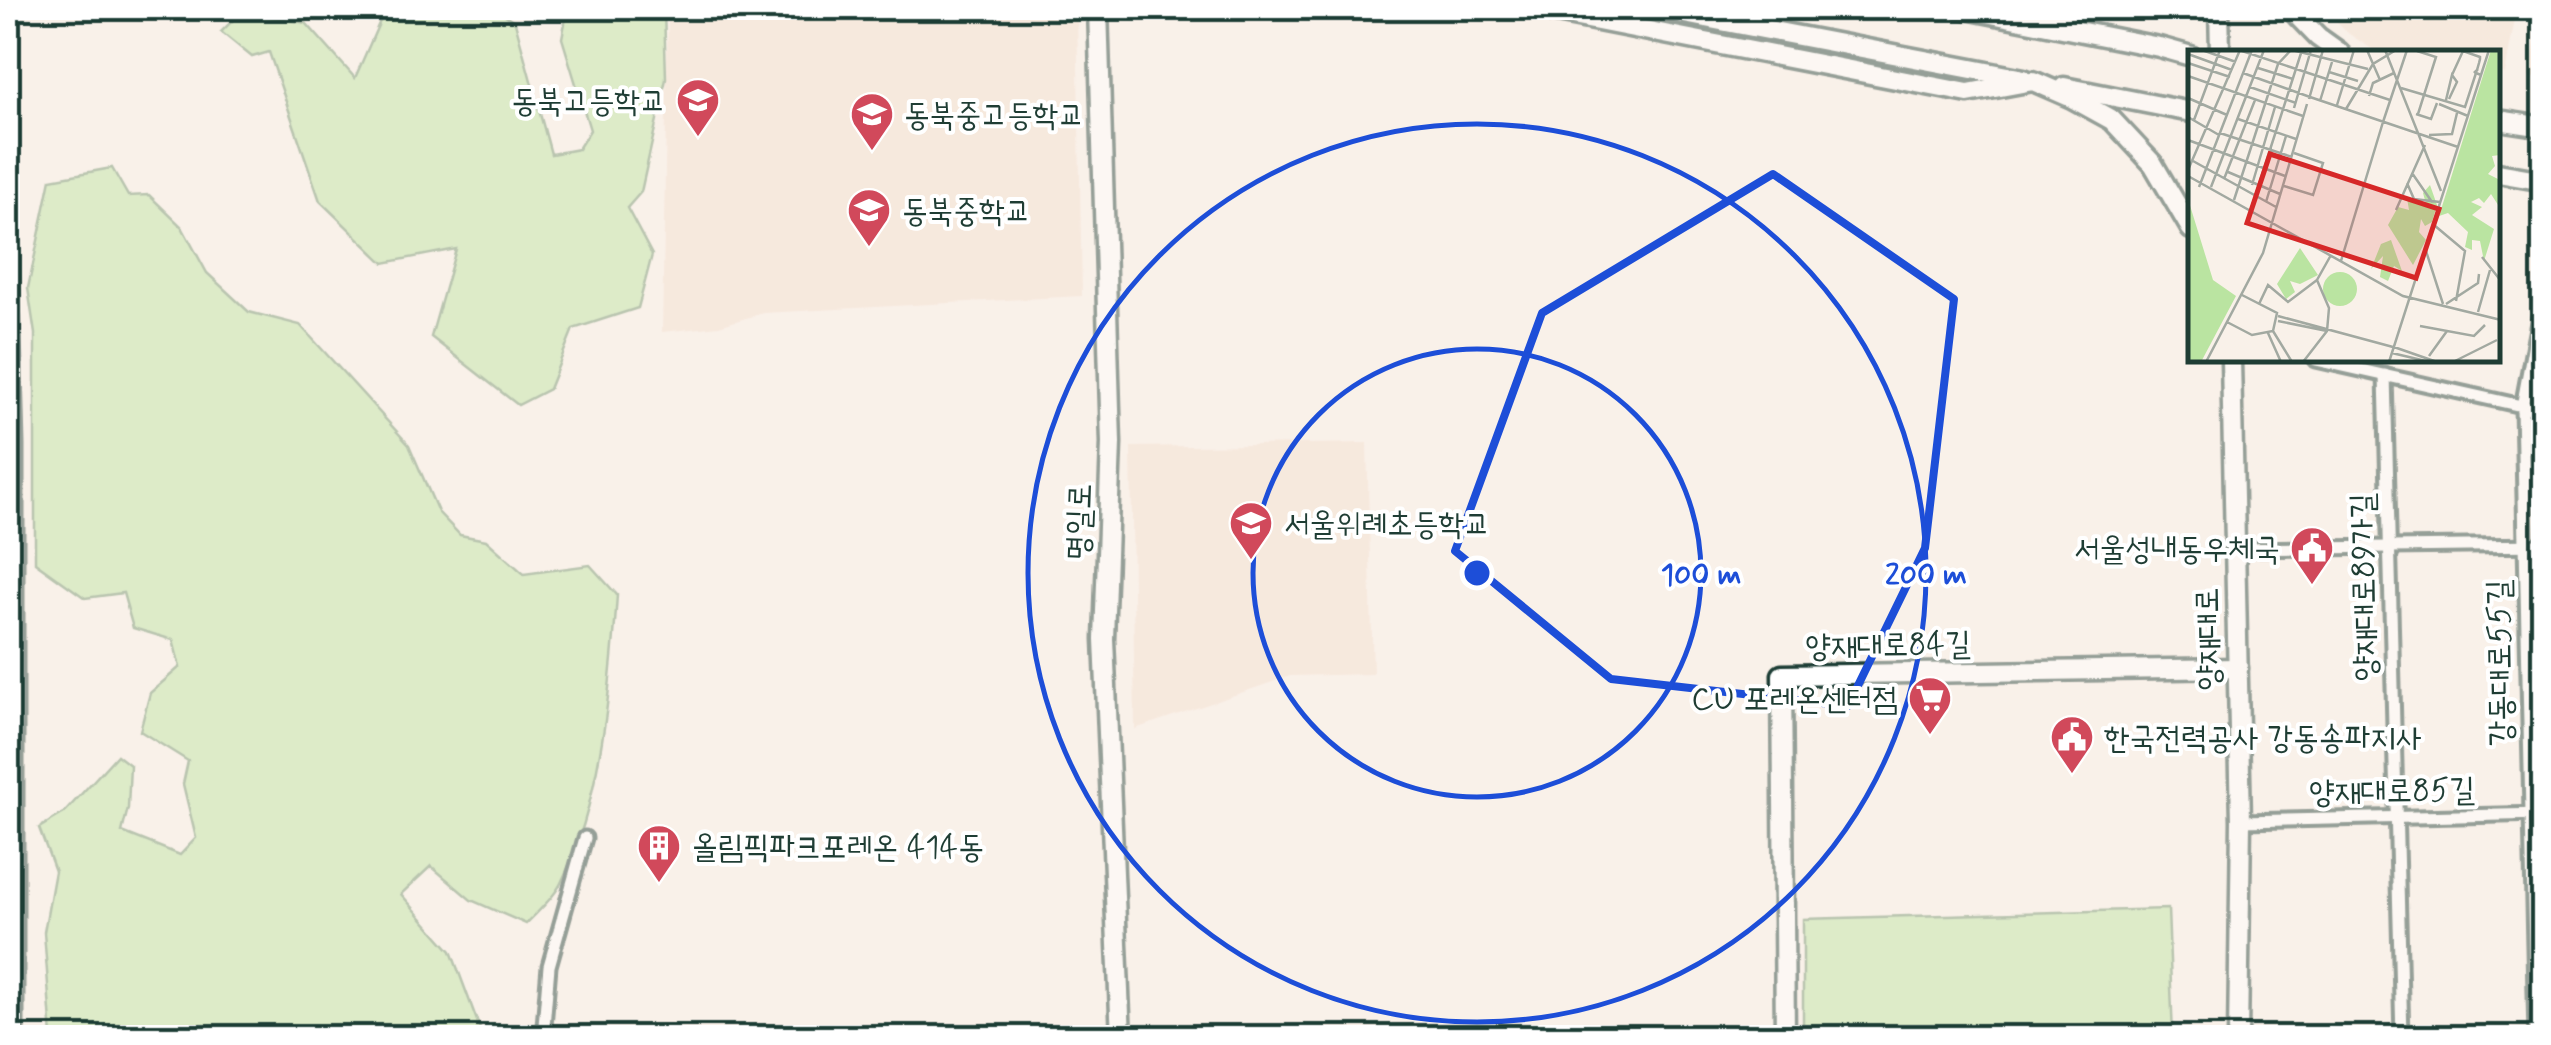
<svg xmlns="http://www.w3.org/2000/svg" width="2551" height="1045" font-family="Mynerve,'Poor Story',sans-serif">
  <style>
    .built { fill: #f2e0cf }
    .green { fill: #bae4a1; stroke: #6c906a; stroke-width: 2.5 }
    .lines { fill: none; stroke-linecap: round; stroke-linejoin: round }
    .street-casing { stroke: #1f3d34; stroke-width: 19 }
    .secondary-casing { stroke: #1f3d34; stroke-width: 25 }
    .primary-casing { stroke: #1f3d34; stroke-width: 25 }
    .street { stroke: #fff; stroke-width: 11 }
    .secondary { stroke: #fff; stroke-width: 18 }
    .primary { stroke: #fff; stroke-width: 18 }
    .marked { fill: none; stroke: #1d4ed8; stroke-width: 8; stroke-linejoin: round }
    .ring { fill: none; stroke: #1d4ed8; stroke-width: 5 }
    .labels { text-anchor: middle; stroke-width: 8; stroke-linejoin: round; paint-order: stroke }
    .poi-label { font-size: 32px; fill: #1f3d34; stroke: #fff; text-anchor: start }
    .street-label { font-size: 32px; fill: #1f3d34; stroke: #fff }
    .inset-road { fill: none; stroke: #a2a9a1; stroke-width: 2.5 }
    .view { fill: #d62828; fill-opacity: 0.15; stroke: #d62828; stroke-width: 5 }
    .inset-edge { fill: none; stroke: #1f3d34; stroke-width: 5 }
    .centre { fill: #1d4ed8; stroke: #fff; stroke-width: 5 }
    .ring-label { font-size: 30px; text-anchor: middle; font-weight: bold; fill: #1d4ed8; stroke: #fff; stroke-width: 8; stroke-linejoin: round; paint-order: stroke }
  </style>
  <rect width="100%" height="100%" fill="#f9f1e9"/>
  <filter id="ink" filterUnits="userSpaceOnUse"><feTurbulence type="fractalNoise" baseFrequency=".01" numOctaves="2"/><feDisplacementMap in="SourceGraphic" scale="20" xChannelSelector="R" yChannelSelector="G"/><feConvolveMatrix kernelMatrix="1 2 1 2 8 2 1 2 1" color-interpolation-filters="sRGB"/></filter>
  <g filter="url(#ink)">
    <g class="built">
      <polygon points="668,8 1077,8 1082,296 763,313 719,326 662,332"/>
      <polygon points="2324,8 2517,8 2505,74 2499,73 2498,52 2375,51 2349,34"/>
      <polygon points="2541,8 2544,8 2543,80 2529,77"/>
      <polygon points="1367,443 1373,674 1290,676 1135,729 1131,447"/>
    </g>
    <g class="green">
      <polygon points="360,8 496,8 515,22 551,154 578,149 590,130 562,38 568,8 664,8 666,79 641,192 627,208 652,255 638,308 573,329 549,389 518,405 431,337 456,249 384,263 320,201 269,52 252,57 221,32 241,12 306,23 355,78 380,21"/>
      <path d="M 112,168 L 128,196 L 149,195 L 182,227 L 207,273 L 249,312 L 300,325 L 409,445 L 438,512 L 460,535 L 486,540 L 524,574 L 590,565 L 617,595 C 611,685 601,802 561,883 C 554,898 537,912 526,924 L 471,900 L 431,866 L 401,894 L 451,951 L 483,1037 L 52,1037 L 44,932 L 55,871 L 39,828 L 64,813 L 117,755 L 130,765 L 128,808 L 122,832 L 180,855 L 196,838 L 183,784 L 188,761 L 140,731 L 150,693 L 180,667 L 173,640 L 133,628 L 123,593 L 85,598 L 35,562 L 35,334 L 28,288 L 51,179 Z"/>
      <polygon points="2168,909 2173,1037 1803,1037 1803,919"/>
    </g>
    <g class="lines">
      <g class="street-casing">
        <g id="street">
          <polyline points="2316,360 2544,411"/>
          <polyline points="2385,375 2402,1038"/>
          <polyline points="2235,549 2544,545"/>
          <polyline points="2241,821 2544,814"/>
          <polyline points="543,1038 549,966 585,838"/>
          <polyline points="2536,1038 2522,407 2544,290"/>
        </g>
      </g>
      <g class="secondary-casing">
        <g id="secondary">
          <polyline points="1098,8 1111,443 1104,639 1121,1038"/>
          <polyline points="8,255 13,445 13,1038"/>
          <polyline points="1785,1038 1782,675 2238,668"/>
        </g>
      </g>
      <g class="primary-casing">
        <g id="primary">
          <polyline points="1531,8 1968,93 2033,81 2072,98 2112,120 2153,164 2191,229"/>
          <polyline points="1653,8 2024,79"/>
          <polyline points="1961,8 2159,47 2191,56"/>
          <polyline points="2219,8 2220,52"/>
          <polyline points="2290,8 2318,37 2339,52"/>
          <polyline points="2031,16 2080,8"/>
          <polyline points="2064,87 2191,112"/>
          <polyline points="2498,120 2544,127"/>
          <polyline points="2498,173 2544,181"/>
          <polyline points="2231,360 2241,821 2238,1038"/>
        </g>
      </g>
      <use href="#street" class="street"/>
      <use href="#secondary" class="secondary"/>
      <use href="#primary" class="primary"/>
    </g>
  </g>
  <path d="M0 0H2551V1045H0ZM 1773,174 L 1954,299 L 1925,548 L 1848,706 L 1611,679 L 1455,551 L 1542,313 Z" fill="#f9f1e9" fill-opacity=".55" fill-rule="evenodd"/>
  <path class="marked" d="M 1773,174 L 1954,299 L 1925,548 L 1848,706 L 1611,679 L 1455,551 L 1542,313 Z"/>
  <g class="ring">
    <circle cx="1477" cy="573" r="224"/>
    <circle cx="1477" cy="573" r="449"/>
  </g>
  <defs>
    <g id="school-pin" transform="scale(2.25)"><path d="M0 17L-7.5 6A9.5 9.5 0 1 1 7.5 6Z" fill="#d1495b" stroke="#fff"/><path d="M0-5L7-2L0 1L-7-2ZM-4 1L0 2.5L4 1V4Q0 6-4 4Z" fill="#fff"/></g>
    <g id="civic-pin" transform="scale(2.25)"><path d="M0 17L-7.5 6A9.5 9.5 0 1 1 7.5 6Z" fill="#d1495b" stroke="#fff"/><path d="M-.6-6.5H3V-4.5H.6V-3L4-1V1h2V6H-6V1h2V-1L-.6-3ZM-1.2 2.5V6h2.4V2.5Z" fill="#fff"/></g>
    <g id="supermarket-pin" transform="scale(2.25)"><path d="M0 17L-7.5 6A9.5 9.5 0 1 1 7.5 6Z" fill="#d1495b" stroke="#fff"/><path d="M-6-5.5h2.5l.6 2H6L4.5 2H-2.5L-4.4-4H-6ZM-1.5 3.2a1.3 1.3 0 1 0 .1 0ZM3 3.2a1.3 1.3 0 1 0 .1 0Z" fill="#fff"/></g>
    <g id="building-pin" transform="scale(2.25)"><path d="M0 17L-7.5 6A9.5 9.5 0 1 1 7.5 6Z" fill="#d1495b" stroke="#fff"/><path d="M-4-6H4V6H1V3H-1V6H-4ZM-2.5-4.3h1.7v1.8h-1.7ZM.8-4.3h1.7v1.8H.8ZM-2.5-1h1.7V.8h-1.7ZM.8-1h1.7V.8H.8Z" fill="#fff"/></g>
  </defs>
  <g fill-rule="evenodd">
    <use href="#school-pin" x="698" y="100"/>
    <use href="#school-pin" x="872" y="114"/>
    <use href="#school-pin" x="869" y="210"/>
    <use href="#school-pin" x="1251" y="523"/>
    <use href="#civic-pin" x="2312" y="548"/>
    <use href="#supermarket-pin" x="1930" y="698"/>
    <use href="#civic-pin" x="2072" y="737"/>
    <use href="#building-pin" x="659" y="846"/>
  </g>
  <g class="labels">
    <g class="poi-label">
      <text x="666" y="111" text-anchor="end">동북고등학교</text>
      <text x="904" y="125">동북중고등학교</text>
      <text x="902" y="221">동북중학교</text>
      <text x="1284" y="534">서울위례초등학교</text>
      <text x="2280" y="559" text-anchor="end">서울성내동우체국</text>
      <text x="1898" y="709" text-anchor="end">CU 포레온센터점</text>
      <text x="2104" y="748">한국전력공사 강동송파지사</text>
      <text x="692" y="857">올림픽파크포레온 414동</text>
    </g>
    <g class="street-label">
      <text transform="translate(1078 522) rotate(-88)" y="11">명일로</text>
      <text transform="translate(2363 587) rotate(-91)" y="11">양재대로89가길</text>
      <text transform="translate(2207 639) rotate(-91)" y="11">양재대로</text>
      <text transform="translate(1888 644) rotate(-1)" y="11">양재대로84길</text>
      <text transform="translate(2499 663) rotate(-91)" y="11">강동대로55길</text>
      <text transform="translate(2392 790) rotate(-1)" y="11">양재대로85길</text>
    </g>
  </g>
  <g transform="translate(2188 50)">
    <rect width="312" height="312" fill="#f9f1e9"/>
    <path d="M 303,0 L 312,0 L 312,105 L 304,106 L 307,116 L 300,124 L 312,130 L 312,158 L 303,144 L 296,153 L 291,148 L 283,152 L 294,157 L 284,165 L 306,179 L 296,211 L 292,191 L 284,190 L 284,200 L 277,197 L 280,182 L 260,163 L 251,166 ZM 242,135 L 249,155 L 244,172 L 237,176 L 233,169 L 231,182 L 238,190 L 225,215 L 200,175 L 210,157 L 221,160 L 219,148 L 238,154 L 235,143 ZM 0,149 L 25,230 L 48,246 L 13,312 L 0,312 ZM 203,190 L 214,221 L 206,216 L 200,231 L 192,227 L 195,206 L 183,219 L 193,194 ZM 112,198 L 130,225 L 112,234 L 102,231 L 107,242 L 98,249 L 89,234 ZM135 239a17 17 0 1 1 34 0a17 17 0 1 1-34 0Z" fill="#bae4a1"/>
    <path class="inset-road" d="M 14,0 L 48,12M 51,0 L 202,50M 104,0 L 180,19M 179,0 L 192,30M 197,0 L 253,141M 229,1 L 248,7 L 230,64M 0,4 L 44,20M 0,13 L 42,27M 70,18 L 105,29M 141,22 L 170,31M 55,23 L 122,47M 264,25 L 275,1 L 292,7 L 292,9 L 291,13 L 289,20 L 288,22 L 286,23 L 290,19M 0,26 L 115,66M 62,37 L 108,53M 213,38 L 277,57 L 288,23 L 293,25M 181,46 L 185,33 L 206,23M 122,47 L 270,97M 0,48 L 39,65M 121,49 L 135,0M 258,50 L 264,25 L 269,32 L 261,49M 132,51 L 144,12M 251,54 L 280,66M 149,55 L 166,0M 106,58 L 123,0M 158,59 L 185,14 L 208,0M 228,64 L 243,69 L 249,53M 0,67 L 31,85M 50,69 L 108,89M 6,70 L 32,0M 195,72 L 219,0M 32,83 L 104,107M 241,85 L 264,84 L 269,63M 0,90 L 97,126M 5,111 L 88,157M 0,120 L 52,0M 40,122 L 92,144M 224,123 L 244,152M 0,126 L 215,246 L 313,270M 36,129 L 67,50M 219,133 L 226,149 L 252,152M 64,135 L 87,57M 96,136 L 125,145 L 135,113 L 106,103M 11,137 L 64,0M 23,137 L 76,0M 46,150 L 90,14 L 103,0M 78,152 L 98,86M 63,159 L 114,0M 208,160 L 237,95M 246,175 L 277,201 L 268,251M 238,201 L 255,254M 294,207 L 313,231M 153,211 L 195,72M 71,254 L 80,235 L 100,252 L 129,230M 258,254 L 290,233 L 291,224M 290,262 L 302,220M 90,266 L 205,297M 90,271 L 139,281M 39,272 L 64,285 L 85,281 L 89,263 L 54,245M 232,276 L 286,286 L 297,275M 85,281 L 104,312M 80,283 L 93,312M 206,297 L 249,312M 204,303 L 242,312M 241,306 L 259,281M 18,312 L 75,203 L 119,54M 115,312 L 139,281 L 141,258 L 129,230 L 143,205M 201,312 L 301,0M 265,312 L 309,290"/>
    <path class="view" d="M 82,104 L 251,159 L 228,228 L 59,173 Z"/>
    <rect width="312" height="312" class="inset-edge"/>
  </g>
  <circle cx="1477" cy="573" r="15" class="centre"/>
  <g class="ring-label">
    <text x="1701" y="584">100 m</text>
    <text x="1926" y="584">200 m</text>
  </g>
  <rect width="2551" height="1045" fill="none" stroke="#fff" stroke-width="40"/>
  <rect x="20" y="20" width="2511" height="1005" fill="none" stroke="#1f3d34" stroke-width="4" filter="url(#ink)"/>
</svg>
